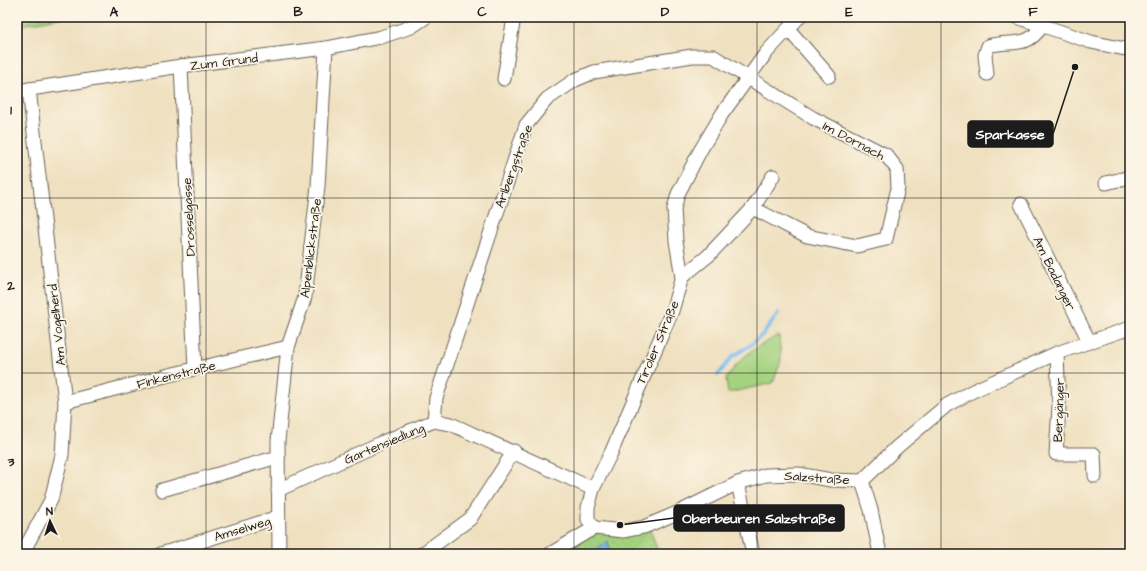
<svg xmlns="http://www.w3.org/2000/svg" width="1147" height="571" font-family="'Architects Daughter',sans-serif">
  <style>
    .grass { fill: url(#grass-dots); stroke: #60774e }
    .park { fill: #a4d27f; stroke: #60774e }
    .water { fill: url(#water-rules); stroke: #4e6c88 }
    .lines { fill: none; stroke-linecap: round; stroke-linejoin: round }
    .stream { stroke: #7fbdf3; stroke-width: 3.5 }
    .street-casing { stroke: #666155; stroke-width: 15 }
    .street { stroke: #fff; stroke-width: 13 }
    .grid { fill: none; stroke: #1c1c1c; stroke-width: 1; stroke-opacity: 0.55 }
    .labels { text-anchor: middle; stroke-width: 3.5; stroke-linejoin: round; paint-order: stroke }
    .street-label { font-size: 13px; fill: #1c1c1c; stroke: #fcf5e5 }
    .leader { fill: none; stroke: #1c1c1c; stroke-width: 1.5 }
    .callout-dot { fill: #1c1c1c; stroke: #fcf5e5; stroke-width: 1.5 }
    .callout { fill: #1c1c1c; stroke: #1c1c1c; stroke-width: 1.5 }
    .callout-label { font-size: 14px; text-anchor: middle; font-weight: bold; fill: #fff }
    .neatline { fill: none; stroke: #1c1c1c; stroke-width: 1.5 }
    .grid-label { font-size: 13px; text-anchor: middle; font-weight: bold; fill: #1c1c1c }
  </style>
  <defs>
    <pattern id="grass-dots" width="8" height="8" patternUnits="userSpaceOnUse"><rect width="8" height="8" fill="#a4d27f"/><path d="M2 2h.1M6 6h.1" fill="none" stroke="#8db46d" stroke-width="1.8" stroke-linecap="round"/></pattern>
    <pattern id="water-rules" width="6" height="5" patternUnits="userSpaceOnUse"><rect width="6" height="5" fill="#7fbdf3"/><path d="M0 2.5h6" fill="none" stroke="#6da2d0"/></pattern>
  </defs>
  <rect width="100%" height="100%" fill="#fcf5e5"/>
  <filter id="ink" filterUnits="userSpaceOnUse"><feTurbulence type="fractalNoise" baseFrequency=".025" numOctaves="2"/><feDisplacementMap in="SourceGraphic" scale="8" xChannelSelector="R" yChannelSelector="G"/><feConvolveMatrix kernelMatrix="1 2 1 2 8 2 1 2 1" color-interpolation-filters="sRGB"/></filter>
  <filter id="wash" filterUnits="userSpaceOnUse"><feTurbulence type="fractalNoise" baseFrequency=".012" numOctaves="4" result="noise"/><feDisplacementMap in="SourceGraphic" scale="16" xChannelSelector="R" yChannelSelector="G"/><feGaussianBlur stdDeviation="0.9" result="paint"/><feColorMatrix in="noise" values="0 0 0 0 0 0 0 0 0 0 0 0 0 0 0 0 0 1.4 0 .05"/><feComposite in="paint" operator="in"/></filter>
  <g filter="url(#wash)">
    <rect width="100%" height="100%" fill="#efe0bf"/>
    <g class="grass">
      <polygon points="17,17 64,17 17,26"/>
      <polygon points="650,529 659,554 568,554 565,549 594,531"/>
    </g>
    <path class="park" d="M 779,335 L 781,361 L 773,383 L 728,393 L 726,379 C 744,353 752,350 779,335 Z"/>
    <polygon class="water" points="608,541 610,554 592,554 592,552"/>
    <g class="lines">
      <polyline class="stream" points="718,375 732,357 752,344 763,334 779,313"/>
    </g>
  </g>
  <g filter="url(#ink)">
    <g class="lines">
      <g class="street-casing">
        <g id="street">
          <polyline points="1017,17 1091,42 1130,50"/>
          <polyline points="789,30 829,76"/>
          <polyline points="181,66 195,369"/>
          <path d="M 987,74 L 985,55 L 988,46 C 1012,39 1026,50 1042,26"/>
          <polyline points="504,79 514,17"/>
          <polyline points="17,91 181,66 326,48 381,37 411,27 426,17"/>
          <polyline points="1106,183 1130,177"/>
          <polyline points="1021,204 1089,341"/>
          <polyline points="753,208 773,176"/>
          <polyline points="1057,353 1059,407 1056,454 1094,454 1095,476"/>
          <polyline points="65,402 169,375 288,347"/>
          <polyline points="434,421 436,398 526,125 547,99 575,80 594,72 692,56 713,56 813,118 886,155 897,169 898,188 886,239 857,246 807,236 753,208 708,256 682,277"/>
          <polyline points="862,481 871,510 880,554"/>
          <polyline points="738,483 753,554"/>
          <polyline points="162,490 278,457"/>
          <polyline points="278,490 383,442 434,421 451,424 593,489"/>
          <polyline points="594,528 588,520 588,508 593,489 611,453 672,311 682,277 676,241 674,209 678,194 700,151 722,114 766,53 799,17"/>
          <polyline points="22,554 51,500 62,455 65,402 29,89"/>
          <polyline points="161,554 278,517"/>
          <polyline points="279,554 278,441 288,347 305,297 318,186 326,48"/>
          <polyline points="422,554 470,519 514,451"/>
          <polyline points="550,554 594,528 624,531 644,527 677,513 738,483 766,475 798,474 831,480 862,481 897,447 947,405 973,391 1057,353 1130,328"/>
        </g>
      </g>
      <use href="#street" class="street"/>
    </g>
  </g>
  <path class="grid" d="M 206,17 L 206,554M 390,17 L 390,554M 574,17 L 574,554M 757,17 L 757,554M 941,17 L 941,554M 17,198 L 1130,198M 17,373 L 1130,373"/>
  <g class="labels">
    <g class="street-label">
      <text transform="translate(224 61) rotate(-7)" y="5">Zum Grund</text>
      <text transform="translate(854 140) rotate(28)" y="5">Im Dornach</text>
      <text transform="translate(513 166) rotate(-70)" y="5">Arlbergstraße</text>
      <text transform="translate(188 217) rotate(-93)" y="5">Drosselgasse</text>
      <text transform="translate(310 248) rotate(-83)" y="5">Alpenblickstraße</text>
      <text transform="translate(1055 273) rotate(64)" y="5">Am Badanger</text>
      <text transform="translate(56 325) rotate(-96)" y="5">Am Vogelherd</text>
      <text transform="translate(657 342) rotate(-67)" y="5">Tiroler Straße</text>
      <text transform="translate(176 374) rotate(-14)" y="5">Finkenstraße</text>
      <text transform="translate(1058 410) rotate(-88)" y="5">Bergänger</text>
      <text transform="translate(384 443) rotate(-23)" y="5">Gartensiedlung</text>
      <text transform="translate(817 477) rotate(4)" y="5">Salzstraße</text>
      <text transform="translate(242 528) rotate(-17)" y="5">Amselweg</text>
    </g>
  </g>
  <path class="leader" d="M1075 67L1053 134M620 525L674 518"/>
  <g class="callout-dot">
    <circle cx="1075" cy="67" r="4"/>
    <circle cx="620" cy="525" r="4"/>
  </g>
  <g class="callout">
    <rect x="968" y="121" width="85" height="26" rx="4"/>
    <rect x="674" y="505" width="170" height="26" rx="4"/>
  </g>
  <g class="callout-label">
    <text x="1010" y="139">Sparkasse</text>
    <text x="759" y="523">Oberbeuren Salzstraße</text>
  </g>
  <rect width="1147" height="571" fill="none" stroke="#fcf5e5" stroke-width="44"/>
  <g transform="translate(50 521) rotate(356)" stroke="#fcf5e5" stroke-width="3" paint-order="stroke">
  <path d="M0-3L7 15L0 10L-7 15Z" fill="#1c1c1c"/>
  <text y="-6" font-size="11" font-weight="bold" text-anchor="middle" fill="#1c1c1c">N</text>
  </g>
  <rect x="22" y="22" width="1103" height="527" class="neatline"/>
  <g class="grid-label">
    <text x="114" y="16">A</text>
    <text x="298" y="16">B</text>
    <text x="482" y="16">C</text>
    <text x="665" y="16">D</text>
    <text x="849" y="16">E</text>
    <text x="1033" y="16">F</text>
    <text x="11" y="114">1</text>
    <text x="11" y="290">2</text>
    <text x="11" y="466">3</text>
  </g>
</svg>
